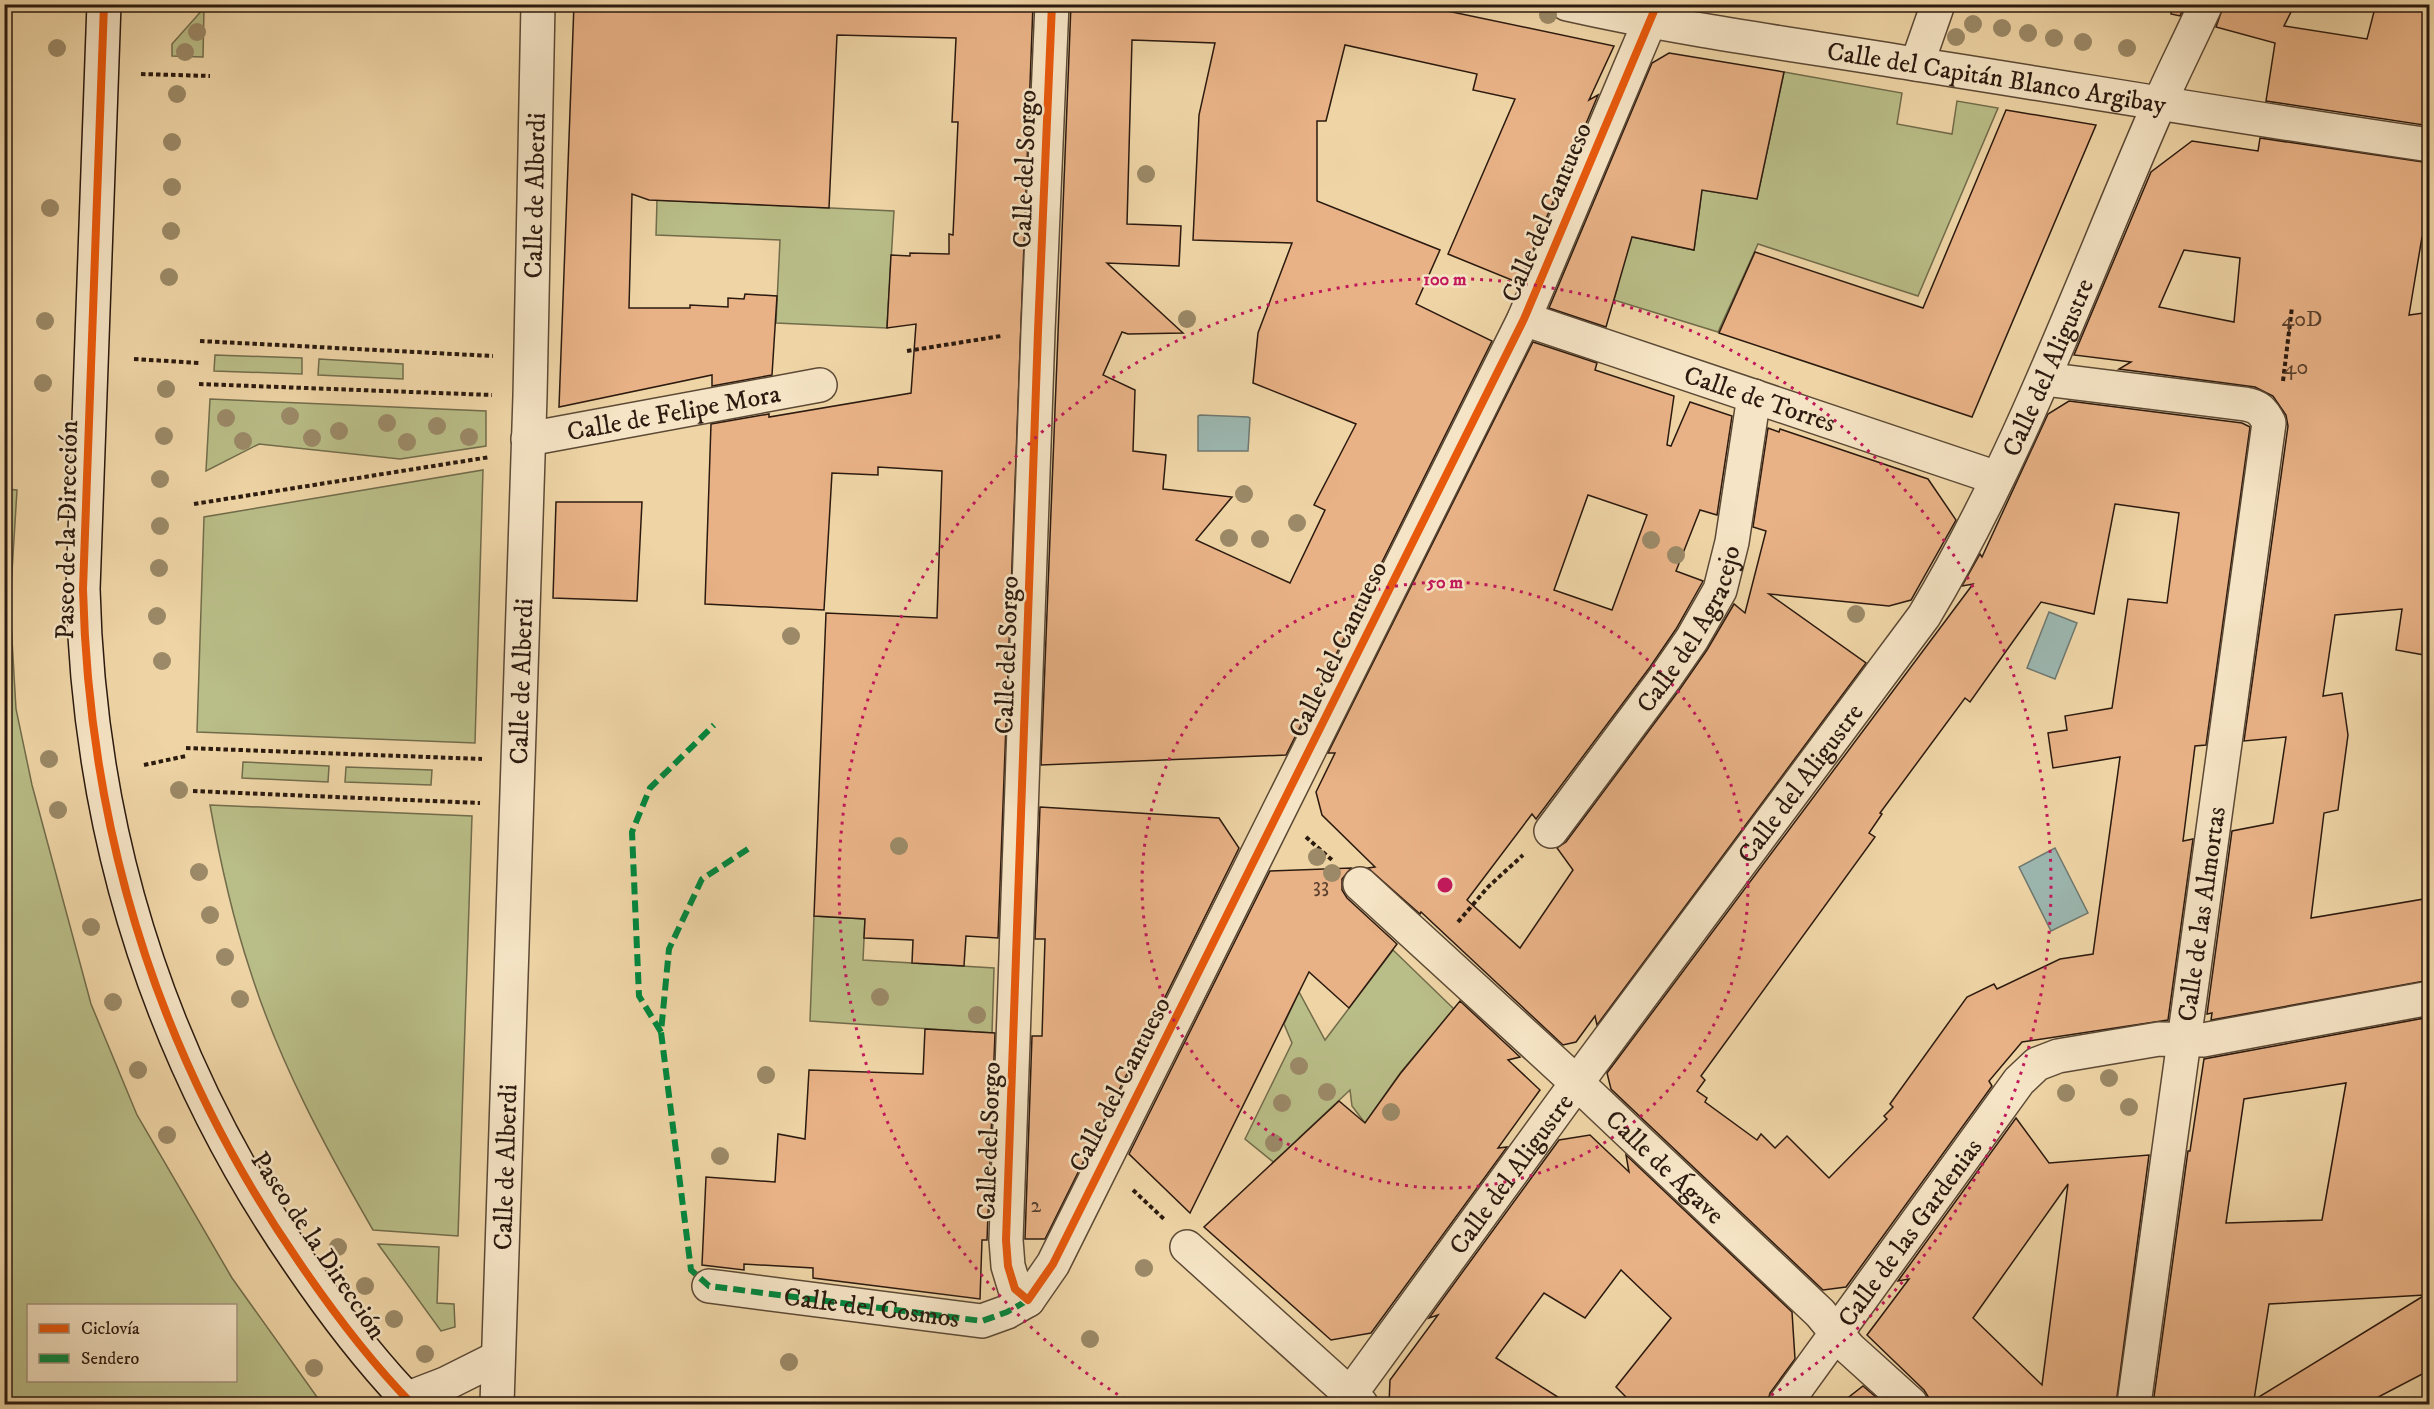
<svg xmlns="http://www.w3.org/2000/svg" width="2434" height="1409" font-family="'IM FELL DW Pica',serif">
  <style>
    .green { fill: #b9bd87; stroke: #726c4b; stroke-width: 1.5; fill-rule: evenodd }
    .water { fill: #9cb7b0; stroke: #6f7870; stroke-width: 1.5 }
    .building { fill: #e8b286; stroke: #2b1a0f; stroke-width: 1.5; fill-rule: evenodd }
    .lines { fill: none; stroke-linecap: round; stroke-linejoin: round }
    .street-casing { stroke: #5c4935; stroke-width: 36 }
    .secondary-casing { stroke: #2b1a0f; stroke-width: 36 }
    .path { stroke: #2b1a0f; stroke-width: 4; stroke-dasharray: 4.5 3; stroke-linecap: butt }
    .street { stroke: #f5e4c5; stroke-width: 33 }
    .secondary { stroke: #f5e4c5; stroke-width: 33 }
    .quiet { stroke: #00873e; stroke-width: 6; stroke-dasharray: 12 6; stroke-linecap: butt }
    .cycleway-casing { stroke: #f5e4c5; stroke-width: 11 }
    .cycleway { stroke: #e8590c; stroke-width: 8 }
    .tree { fill: #9b8967 }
    .ring { fill: none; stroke: #c2185b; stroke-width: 3; stroke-dasharray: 3 6 }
    .labels { text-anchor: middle; stroke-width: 5; stroke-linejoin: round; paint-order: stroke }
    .number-label { font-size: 22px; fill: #5a402d }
    .street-label { font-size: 26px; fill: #2b1a0f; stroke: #f5e4c5 }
    .centre { fill: #c2185b; stroke: #f5e4c5; stroke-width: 3 }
    .ring-label { font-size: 18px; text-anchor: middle; font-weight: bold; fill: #c2185b; stroke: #f5e4c5; stroke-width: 5; stroke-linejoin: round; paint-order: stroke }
  </style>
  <rect width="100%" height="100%" fill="#efd5a6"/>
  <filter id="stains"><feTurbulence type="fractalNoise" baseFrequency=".00333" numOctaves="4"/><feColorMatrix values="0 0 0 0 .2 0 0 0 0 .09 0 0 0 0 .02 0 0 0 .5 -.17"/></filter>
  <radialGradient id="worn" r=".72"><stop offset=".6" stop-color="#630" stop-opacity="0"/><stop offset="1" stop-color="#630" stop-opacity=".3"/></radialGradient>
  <g class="green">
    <polygon points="204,8 203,57 172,56 172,44"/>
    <polygon points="1784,72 1902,93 1897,124 1952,134 1957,101 1998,108 1918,296 1758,244 1718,332 1614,300 1618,286 1559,273 1581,226 1694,250 1702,190 1757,199"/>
    <polygon points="657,200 894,211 887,328 776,323 780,240 656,235"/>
    <polygon points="215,355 302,358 302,374 214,371"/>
    <polygon points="319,359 403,364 403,379 318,375"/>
    <polygon points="210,399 486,411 486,446 400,459 259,444 206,471"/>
    <polygon points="483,470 475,743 197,732 204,517"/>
    <path d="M 5,489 L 17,490 L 10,605 L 16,709 L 32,785 L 91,1004 L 137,1115 L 232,1278 L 322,1404 L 5,1404 ZM 28,1306 L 236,1306 L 236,1380 L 28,1380 Z"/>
    <polygon points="243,762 329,766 328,782 242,778"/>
    <polygon points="346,767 432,770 431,785 345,782"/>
    <path d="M 210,805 L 472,816 L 458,1236 L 373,1230 C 325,1147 279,1062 250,970 C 232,916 220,861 210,805 Z"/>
    <polygon points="814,916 865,919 863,960 994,968 992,1033 810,1021"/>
    <polygon points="1393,950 1454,1009 1401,1072 1365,1123 1352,1106 1350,1090 1300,1137 1277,1165 1245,1139 1292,1043 1284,1024 1299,992 1325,1040"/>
    <polygon points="378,1244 439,1247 437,1303 454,1304 455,1327 441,1331"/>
  </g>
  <g class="water">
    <polygon points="1200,415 1248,417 1250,418 1248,451 1198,451 1198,416"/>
    <polygon points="2049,612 2077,623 2055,679 2027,668"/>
    <polygon points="2055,848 2088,913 2051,931 2019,867"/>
  </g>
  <g class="building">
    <polygon points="574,4 1033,4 998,938 966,936 964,966 912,963 913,940 864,938 865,919 814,916 826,613 937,618 942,471 878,467 878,475 832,473 824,610 705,604 711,424 769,414 769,417 911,393 916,324 887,328 891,255 910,256 910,253 949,254 949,234 953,235 958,122 952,122 956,38 837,35 829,208 649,200 632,194 629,308 690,308 690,305 728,307 728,298 744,299 745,294 777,296 772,375 712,386 712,375 559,407"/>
    <path d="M 1071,4 L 1414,4 L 1614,46 L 1589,100 L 1598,95 L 1519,283 L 1448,254 L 1515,99 L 1473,90 L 1477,74 L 1345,45 L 1326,121 L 1317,121 L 1317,201 L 1440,250 L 1416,304 L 1492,341 L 1286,755 L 1041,765 ZM 1132,40 L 1215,43 L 1199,115 L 1193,240 L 1292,243 L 1258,333 L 1253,383 L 1356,424 L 1314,505 L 1325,510 L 1290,583 L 1196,540 L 1232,497 L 1163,489 L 1166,455 L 1133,451 L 1135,390 L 1103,375 L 1122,332 L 1128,334 L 1183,333 L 1107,263 L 1179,266 L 1181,226 L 1127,224 Z"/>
    <polygon points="2172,4 2185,4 2180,16 2171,14"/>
    <polygon points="2224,4 2295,4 2284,26 2367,39 2376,4 2430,4 2430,126 2266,101 2275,43 2216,27"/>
    <polygon points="1669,53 1784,72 1757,199 1702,190 1694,250 1632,237 1606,327 1549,308 1652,63"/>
    <polygon points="2006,110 2096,125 1972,417 1719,333 1755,252 1923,308"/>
    <path d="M 2260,138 L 2430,163 L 2430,238 L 2422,237 L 2409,315 L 2430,312 L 2430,656 L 2396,650 L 2402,609 L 2335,615 L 2323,696 L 2342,693 L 2348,735 L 2338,810 L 2324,813 L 2311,918 L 2430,898 L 2430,980 L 2211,1020 L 2212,1013 L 2207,1014 L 2232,831 L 2273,823 L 2286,737 L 2244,741 L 2288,426 L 2286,415 L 2273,396 L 2255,387 L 2119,369 L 2131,362 L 2074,355 L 2151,172 L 2192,141 L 2258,151 ZM 2184,250 L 2240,258 L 2234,322 L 2159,307 Z"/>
    <path d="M 1533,342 L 1597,363 L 1595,370 L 1674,396 L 1667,445 L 1671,446 L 1690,402 L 1732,416 L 1717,515 L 1700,510 L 1676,571 L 1703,581 L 1702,583 L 1676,629 L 1650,667 L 1536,819 L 1532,814 L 1467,900 L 1520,948 L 1573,870 L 1557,848 L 1566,842 L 1680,689 L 1707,650 L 1734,604 L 1745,613 L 1766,531 L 1753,527 L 1768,428 L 1779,432 L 1780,429 L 1928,479 L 1956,520 L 1911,600 L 1889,606 L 1769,594 L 1866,663 L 1597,1025 L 1595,1016 L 1576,1042 L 1563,1045 L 1421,912 L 1420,914 L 1368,868 L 1375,867 L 1322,815 L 1316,792 L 1335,753 L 1328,753 ZM 1588,495 L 1647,515 L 1612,610 L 1554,590 Z"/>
    <path d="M 2069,401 L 2242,423 L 2250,427 L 2206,745 L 2195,746 L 2183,841 L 2193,839 L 2168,1020 L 2022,1042 L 1989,1081 L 1992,1086 L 1846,1287 L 1823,1290 L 1611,1089 L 1607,1073 L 1973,584 L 1962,586 L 1980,554 L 1982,557 L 2048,414 ZM 2115,504 L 2179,513 L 2167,603 L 2128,599 L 2112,708 L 2065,716 L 2067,730 L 2048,733 L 2053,768 L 2120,757 L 2093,954 L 2060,959 L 1997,989 L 1994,984 L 1967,997 L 1890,1104 L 1893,1107 L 1884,1116 L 1887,1119 L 1829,1178 L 1787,1136 L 1775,1148 L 1761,1134 L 1757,1140 L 1705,1102 L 1707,1098 L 1697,1091 L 1705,1080 L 1701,1076 L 1875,837 L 1869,833 L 1882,814 L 1880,813 L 1965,698 L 1970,702 L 2041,602 L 2094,614 Z"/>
    <polygon points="556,502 642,502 637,601 553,598"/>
    <polygon points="1040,807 1219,818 1239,848 1045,1239 1025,1239 1032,1036 1042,1036 1045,939 1035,939"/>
    <polygon points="1351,868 1342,879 1342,890 1347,898 1397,944 1349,1008 1309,972 1190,1213 1129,1154 1270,871"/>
    <polygon points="1460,1001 1520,1057 1508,1060 1540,1090 1498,1148 1507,1147 1371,1333 1331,1340 1204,1227 1339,1101 1365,1123 1400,1074"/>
    <path d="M 2430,1017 L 2430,1370 L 2365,1404 L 2153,1404 L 2188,1151 L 2190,1151 L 2204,1059 ZM 2346,1083 L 2322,1220 L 2226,1223 L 2244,1099 ZM 2425,1295 L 2254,1400 L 2269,1304 Z"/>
    <polygon points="925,1029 995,1033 987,1240 982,1240 980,1299 813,1278 813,1268 744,1264 744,1270 702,1265 706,1177 775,1182 778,1134 805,1139 809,1070 923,1074"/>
    <path d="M 2016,1118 L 2049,1163 L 2149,1155 L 2116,1404 L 1929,1404 L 1929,1398 L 1924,1390 L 1867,1335 L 1909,1279 L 1898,1281 ZM 2068,1184 L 2042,1385 L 1973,1318 Z"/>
    <polygon points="1590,1135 1629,1172 1626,1155 1792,1312 1795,1359 1770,1393 1767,1404 1633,1404 1616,1387 1671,1318 1621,1270 1585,1318 1544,1293 1496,1358 1569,1404 1389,1404 1390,1380 1438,1315 1429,1318 1559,1140"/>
    <polygon points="1863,1386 1884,1404 1840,1404"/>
  </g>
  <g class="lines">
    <g class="street-casing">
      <g id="street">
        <path id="s1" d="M 1567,4 C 1682,30 1799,45 1915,64 C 2087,91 2258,120 2430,145"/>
        <polyline points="1917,64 1938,4"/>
        <path id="s2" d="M 1524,319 L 1997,478"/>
        <path d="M 2044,379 L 2245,404 C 2258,406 2263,411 2269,423 L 2134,1404"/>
        <path id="s3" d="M 528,439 L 820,385"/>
        <path id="s4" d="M 1551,831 L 1665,678 L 1692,639 L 1720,590 L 1732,542 L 1754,396"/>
        <path id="s5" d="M 1360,884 L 1577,1083 L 1820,1313 L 1849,1348 L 1911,1404"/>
        <polyline points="1187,1247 1361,1404"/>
        <path id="s6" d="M 709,1286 L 982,1321 L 1007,1312 L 1028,1300 L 1053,1264 L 1524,319 L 1657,4"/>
        <polyline points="1028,1300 1015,1289 1008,1266 1006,1240 1038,331 1052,4"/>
        <polyline points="406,1399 445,1384 497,1358"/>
        <path id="s7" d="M 497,1404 L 530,396 L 538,4"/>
        <path id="s8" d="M 1343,1404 L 1592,1062 L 1924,616 C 2019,458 2081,284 2154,116 C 2170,78 2189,42 2206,4"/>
        <path id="s9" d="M 1785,1404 L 2019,1081 L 2037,1064 L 2058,1056 L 2159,1039 L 2203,1040 L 2430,998"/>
      </g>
    </g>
    <g class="secondary-casing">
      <path id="secondary" d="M 104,4 L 83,589 C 89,835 159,1059 299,1262 C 333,1312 370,1361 412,1404"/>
    </g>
    <g class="path">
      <polyline points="141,74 210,76"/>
      <polyline points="200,341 493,356"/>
      <polyline points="907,351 1001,336"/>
      <polyline points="134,359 200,363"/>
      <polyline points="2283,381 2292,307"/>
      <polyline points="199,384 492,395"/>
      <polyline points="194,504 490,457"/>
      <polyline points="186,748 482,759"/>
      <polyline points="144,765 186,756"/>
      <polyline points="193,791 480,803"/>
      <polyline points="1306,837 1332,860"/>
      <polyline points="1458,922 1488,887 1523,855"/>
      <polyline points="1133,1190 1165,1220"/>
      <polyline points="4,1404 5,1404"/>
    </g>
    <use href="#street" class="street"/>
    <use href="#secondary" class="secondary"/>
    <g class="quiet">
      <polyline points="748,849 702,879 669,949 661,1032 691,1270 709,1286 982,1321 1007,1312 1028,1300"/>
      <polyline points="661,1032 639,996 632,832 650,788 714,725"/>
    </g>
    <g class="cycleway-casing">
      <g id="cycleway">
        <path d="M 104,4 L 83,589 C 89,835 159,1059 299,1262 C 333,1312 370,1361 412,1404"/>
        <polyline points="1052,4 1038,331 1006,1240 1008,1266 1015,1289 1028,1300 1053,1264 1524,319 1657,4"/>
      </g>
    </g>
    <use href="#cycleway" class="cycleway"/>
  </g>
  <g class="tree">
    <circle cx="1548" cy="15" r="9"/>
    <circle cx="1973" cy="24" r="9"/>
    <circle cx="2002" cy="28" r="9"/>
    <circle cx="197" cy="32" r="9"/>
    <circle cx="2028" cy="33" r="9"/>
    <circle cx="1956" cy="37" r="9"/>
    <circle cx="2054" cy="38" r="9"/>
    <circle cx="2083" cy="42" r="9"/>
    <circle cx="57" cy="48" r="9"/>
    <circle cx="2127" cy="48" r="9"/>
    <circle cx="185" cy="52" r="9"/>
    <circle cx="177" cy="94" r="9"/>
    <circle cx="172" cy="142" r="9"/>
    <circle cx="1146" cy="174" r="9"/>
    <circle cx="172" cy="187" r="9"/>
    <circle cx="50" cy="208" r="9"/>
    <circle cx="171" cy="231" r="9"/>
    <circle cx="169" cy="277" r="9"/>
    <circle cx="1187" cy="319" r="9"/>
    <circle cx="45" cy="321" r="9"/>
    <circle cx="43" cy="383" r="9"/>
    <circle cx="166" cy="389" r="9"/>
    <circle cx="290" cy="416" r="9"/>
    <circle cx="226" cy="418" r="9"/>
    <circle cx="387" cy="423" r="9"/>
    <circle cx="437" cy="426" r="9"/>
    <circle cx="339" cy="431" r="9"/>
    <circle cx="164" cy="436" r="9"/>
    <circle cx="469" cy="437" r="9"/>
    <circle cx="312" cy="438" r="9"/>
    <circle cx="243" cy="441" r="9"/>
    <circle cx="407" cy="442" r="9"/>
    <circle cx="160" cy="479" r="9"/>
    <circle cx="1244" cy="494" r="9"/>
    <circle cx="1297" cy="523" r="9"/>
    <circle cx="160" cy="526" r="9"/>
    <circle cx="1229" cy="538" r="9"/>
    <circle cx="1260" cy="539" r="9"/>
    <circle cx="1651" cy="540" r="9"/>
    <circle cx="1676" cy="555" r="9"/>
    <circle cx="159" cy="568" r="9"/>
    <circle cx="1856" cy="614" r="9"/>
    <circle cx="157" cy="616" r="9"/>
    <circle cx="791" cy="636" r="9"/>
    <circle cx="162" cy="661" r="9"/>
    <circle cx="49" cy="759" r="9"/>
    <circle cx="179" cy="790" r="9"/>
    <circle cx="58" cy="810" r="9"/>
    <circle cx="899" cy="846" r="9"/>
    <circle cx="1317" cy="857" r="9"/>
    <circle cx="199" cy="872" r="9"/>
    <circle cx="1332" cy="873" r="9"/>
    <circle cx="210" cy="915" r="9"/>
    <circle cx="91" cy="927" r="9"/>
    <circle cx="225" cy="957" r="9"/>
    <circle cx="880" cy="997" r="9"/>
    <circle cx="240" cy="999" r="9"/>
    <circle cx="113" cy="1002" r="9"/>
    <circle cx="977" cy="1015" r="9"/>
    <circle cx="1299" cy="1066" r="9"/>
    <circle cx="138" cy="1070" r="9"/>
    <circle cx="766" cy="1075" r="9"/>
    <circle cx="2109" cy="1078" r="9"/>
    <circle cx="1327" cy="1092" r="9"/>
    <circle cx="2066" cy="1093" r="9"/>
    <circle cx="1282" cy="1103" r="9"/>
    <circle cx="2129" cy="1107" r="9"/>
    <circle cx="1391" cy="1112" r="9"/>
    <circle cx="167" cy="1135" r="9"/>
    <circle cx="1274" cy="1143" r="9"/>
    <circle cx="720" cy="1156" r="9"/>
    <circle cx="338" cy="1247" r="9"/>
    <circle cx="1144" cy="1268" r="9"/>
    <circle cx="365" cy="1286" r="9"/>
    <circle cx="394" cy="1319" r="9"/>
    <circle cx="1090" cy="1339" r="9"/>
    <circle cx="425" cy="1354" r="9"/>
    <circle cx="789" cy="1362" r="9"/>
    <circle cx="314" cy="1368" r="9"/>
  </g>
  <g class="ring">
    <circle cx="1445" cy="885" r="303"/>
    <path d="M1133 1404A606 606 0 1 1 1757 1404"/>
  </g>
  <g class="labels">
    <g class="number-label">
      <text x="2302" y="326">40D</text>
      <text x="2296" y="374">40</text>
      <text x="1321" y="892">33</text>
      <text x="1036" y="1212">2</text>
    </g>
    <g class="street-label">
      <text dy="9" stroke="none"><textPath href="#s1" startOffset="436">Calle del Capitán Blanco Argibay</textPath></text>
      <text transform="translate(1024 169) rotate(-88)" y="9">Calle del Sorgo</text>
      <text dy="9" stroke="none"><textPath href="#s7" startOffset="1209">Calle de Alberdi</textPath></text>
      <text transform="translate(1546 212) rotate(-67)" y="9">Calle del Cantueso</text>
      <text dy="9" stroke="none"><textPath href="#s8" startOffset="1257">Calle del Aligustre</textPath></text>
      <text dy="9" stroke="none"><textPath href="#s2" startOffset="249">Calle de Torres</textPath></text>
      <text dy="9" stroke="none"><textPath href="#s3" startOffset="148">Calle de Felipe Mora</textPath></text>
      <text transform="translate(66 530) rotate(-89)" y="9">Paseo de la Dirección</text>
      <text dy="9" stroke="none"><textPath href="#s4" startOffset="246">Calle del Agracejo</textPath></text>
      <text transform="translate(1337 649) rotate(-64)" y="9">Calle del Cantueso</text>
      <text transform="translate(1006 655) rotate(-88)" y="9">Calle del Sorgo</text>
      <text dy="9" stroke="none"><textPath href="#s7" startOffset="723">Calle de Alberdi</textPath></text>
      <text dy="9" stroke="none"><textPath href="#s8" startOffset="771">Calle del Aligustre</textPath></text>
      <text transform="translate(2201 914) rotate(-82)" y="9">Calle de las Almortas</text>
      <text transform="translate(1119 1084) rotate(-63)" y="9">Calle del Cantueso</text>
      <text transform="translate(988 1141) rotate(-88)" y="9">Calle del Sorgo</text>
      <text dy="9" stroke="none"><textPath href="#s5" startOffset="416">Calle de Ágave</textPath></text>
      <text dy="9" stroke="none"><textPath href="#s7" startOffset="237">Calle de Alberdi</textPath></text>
      <text dy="9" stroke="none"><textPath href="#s8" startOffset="285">Calle del Aligustre</textPath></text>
      <text dy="9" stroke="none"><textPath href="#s9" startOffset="212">Calle de las Gardenias</textPath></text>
      <text transform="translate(319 1245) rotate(56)" y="9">Paseo de la Dirección</text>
      <text dy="9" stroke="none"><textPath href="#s6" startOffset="164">Calle del Cosmos</textPath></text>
    </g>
  </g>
  <circle cx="1445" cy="885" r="9" class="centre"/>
  <g class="ring-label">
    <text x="1445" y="285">100 m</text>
    <text x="1445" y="588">50 m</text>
  </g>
  <rect width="2434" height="1409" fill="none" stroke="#efd5a6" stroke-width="24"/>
  <rect x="6" y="6" width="2422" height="1397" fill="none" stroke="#2b1a0f" stroke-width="3"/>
  <rect x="12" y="12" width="2410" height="1385" fill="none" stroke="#2b1a0f" stroke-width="1.5"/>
  <rect x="27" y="1304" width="210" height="78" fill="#f5e4c5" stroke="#a4937c" stroke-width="1.5"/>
  <rect x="39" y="1324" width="30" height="9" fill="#e8590c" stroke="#a4937c" stroke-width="1.5"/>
  <text x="81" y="1334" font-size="18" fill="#2b1a0f">Ciclovía</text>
  <rect x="39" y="1354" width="30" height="9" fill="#00873e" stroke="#a4937c" stroke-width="1.5"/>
  <text x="81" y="1364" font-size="18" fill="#2b1a0f">Sendero</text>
  <rect width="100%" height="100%" filter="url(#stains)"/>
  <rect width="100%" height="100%" fill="url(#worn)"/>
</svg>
